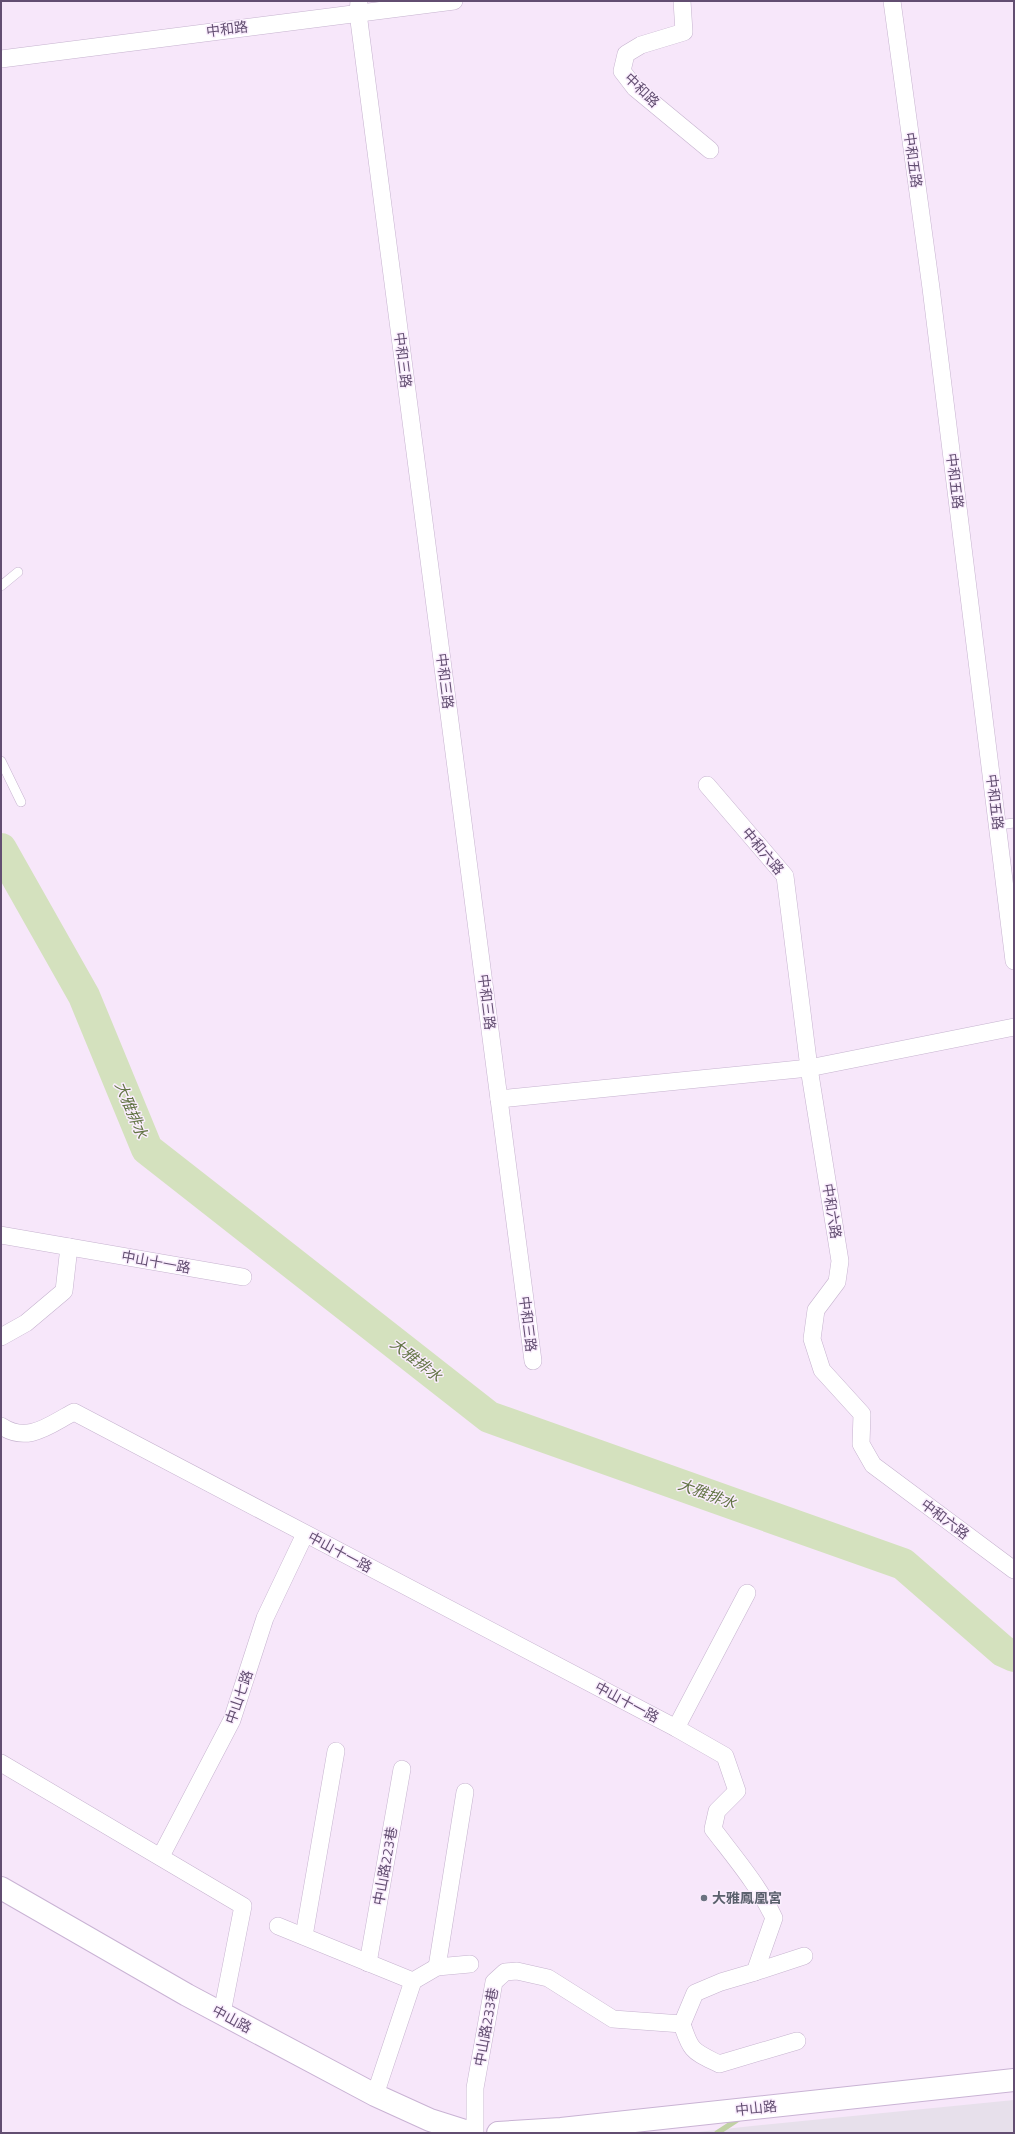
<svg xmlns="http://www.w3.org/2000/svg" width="1015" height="2134" font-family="'Titillium Web','Noto Sans TC',sans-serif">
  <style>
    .industrial { fill: #e7e0eb }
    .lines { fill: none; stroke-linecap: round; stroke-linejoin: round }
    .stream { stroke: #c1d2a5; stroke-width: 5.5 }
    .river { stroke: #d4e1be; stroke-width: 32 }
    .service-casing { stroke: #c6b3cf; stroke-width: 10 }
    .minor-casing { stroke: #c6b3cf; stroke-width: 18 }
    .secondary-casing { stroke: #c9b3d4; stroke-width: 24 }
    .service { stroke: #fff; stroke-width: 9 }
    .minor { stroke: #fff; stroke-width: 17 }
    .secondary { stroke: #fff; stroke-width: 22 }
    .worship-dot { fill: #6b7280; stroke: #faedfd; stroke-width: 1.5 }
    .labels { text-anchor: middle; stroke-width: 3; stroke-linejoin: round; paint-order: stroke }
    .street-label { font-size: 14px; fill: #624e71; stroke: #faedfd }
    .worship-label { font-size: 14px; font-weight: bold; fill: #5b616d; stroke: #faedfd; text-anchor: start }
    .water-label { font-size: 15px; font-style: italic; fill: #627444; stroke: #faedfd }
  </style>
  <rect width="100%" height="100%" fill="#f7e7fa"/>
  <polygon class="industrial" points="1014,2100 1014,2133 689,2133 752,2126"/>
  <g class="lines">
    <polyline class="stream" points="717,2133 740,2118"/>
    <polyline class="river" points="1,849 84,996 147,1149 489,1417 903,1564 1003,1651 1014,1656"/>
    <g class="service-casing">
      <g id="service">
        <polyline points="1,586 18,572"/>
        <polyline points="1,761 21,802"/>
        <polyline points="998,825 1014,823"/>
      </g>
    </g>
    <g class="minor-casing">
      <g id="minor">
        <polyline points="359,1 358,13 533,1361"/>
        <polyline points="682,1 684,32 641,45 626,54 622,71 635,88 710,150"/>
        <polyline points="892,1 931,288 1014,961"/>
        <polyline points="1,59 454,1"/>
        <polyline points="707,785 785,876 809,1068 840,1261 837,1282 816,1310 812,1339 822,1370 862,1414 861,1444 873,1465 1014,1570"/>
        <polyline points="499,1099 809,1068 1014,1027"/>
        <polyline points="1,1235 243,1277"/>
        <polyline points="1,1337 26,1323 64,1291 69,1247"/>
        <path d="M 1,1426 C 28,1444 49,1425 74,1412 L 676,1728 L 725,1756 L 737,1791 L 717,1811 L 713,1829 C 735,1858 759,1886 774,1918 L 755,1972 L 721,1982 L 695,1993 L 682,2024"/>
        <polyline points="676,1728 747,1593"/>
        <polyline points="1,1763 243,1906 222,2013"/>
        <polyline points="161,1856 232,1720 265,1618 305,1534"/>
        <polyline points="278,1926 413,1981 437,1967 470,1964"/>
        <polyline points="304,1936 336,1751"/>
        <polyline points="368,1963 402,1769"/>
        <polyline points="437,1967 465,1792"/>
        <polyline points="755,1972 804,1956"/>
        <path d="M 682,2024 C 691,2052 693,2051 719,2064 L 797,2041"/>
        <polyline points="375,2095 413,1981"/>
        <polyline points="475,2133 475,2088 494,1982 505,1972 517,1971 548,1978 613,2019 682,2024"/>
      </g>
    </g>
    <g class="secondary-casing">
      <g id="secondary">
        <polyline points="1,1888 187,1995 375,2095 430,2120 471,2133"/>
        <polyline points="498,2133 561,2129 1014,2080"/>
      </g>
    </g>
    <use href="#service" class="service"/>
    <use href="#minor" class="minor"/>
    <use href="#secondary" class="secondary"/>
  </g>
  <circle class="worship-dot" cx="704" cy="1898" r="4"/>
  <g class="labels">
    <g class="street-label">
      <text transform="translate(227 29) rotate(-7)" y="5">中和路</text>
      <text transform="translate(642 90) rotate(44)" y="5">中和路</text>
      <text transform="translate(913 160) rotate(82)" y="5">中和五路</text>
      <text transform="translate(403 360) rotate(83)" y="5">中和三路</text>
      <text transform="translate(955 481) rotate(83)" y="5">中和五路</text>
      <text transform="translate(445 681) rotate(83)" y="5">中和三路</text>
      <text transform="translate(995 802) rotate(83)" y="5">中和五路</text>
      <text transform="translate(763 851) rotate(50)" y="5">中和六路</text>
      <text transform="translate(487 1002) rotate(83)" y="5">中和三路</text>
      <text transform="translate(832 1211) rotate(81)" y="5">中和六路</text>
      <text transform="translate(156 1262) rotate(10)" y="5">中山十一路</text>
      <text transform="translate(528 1324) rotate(83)" y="5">中和三路</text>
      <text transform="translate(945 1519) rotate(37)" y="5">中和六路</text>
      <text transform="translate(340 1552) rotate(28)" y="5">中山十一路</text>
      <text transform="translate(239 1697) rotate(-71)" y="5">中山七路</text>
      <text transform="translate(627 1702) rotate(28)" y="5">中山十一路</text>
      <text transform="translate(385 1866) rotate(-80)" y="5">中山路223巷</text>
      <text transform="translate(232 2019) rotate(28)" y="5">中山路</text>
      <text transform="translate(486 2027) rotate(-80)" y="5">中山路233巷</text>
      <text transform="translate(756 2108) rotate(-6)" y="5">中山路</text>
    </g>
    <g class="worship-label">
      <text x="712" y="1903">大雅鳳凰宮</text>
    </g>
    <g class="water-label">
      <text transform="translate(131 1110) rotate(67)" y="5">大雅排水</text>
      <text transform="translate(416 1360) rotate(38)" y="5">大雅排水</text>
      <text transform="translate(707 1494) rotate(20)" y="5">大雅排水</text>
    </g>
  </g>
  <rect width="1015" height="2134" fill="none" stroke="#624e71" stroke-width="4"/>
</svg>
